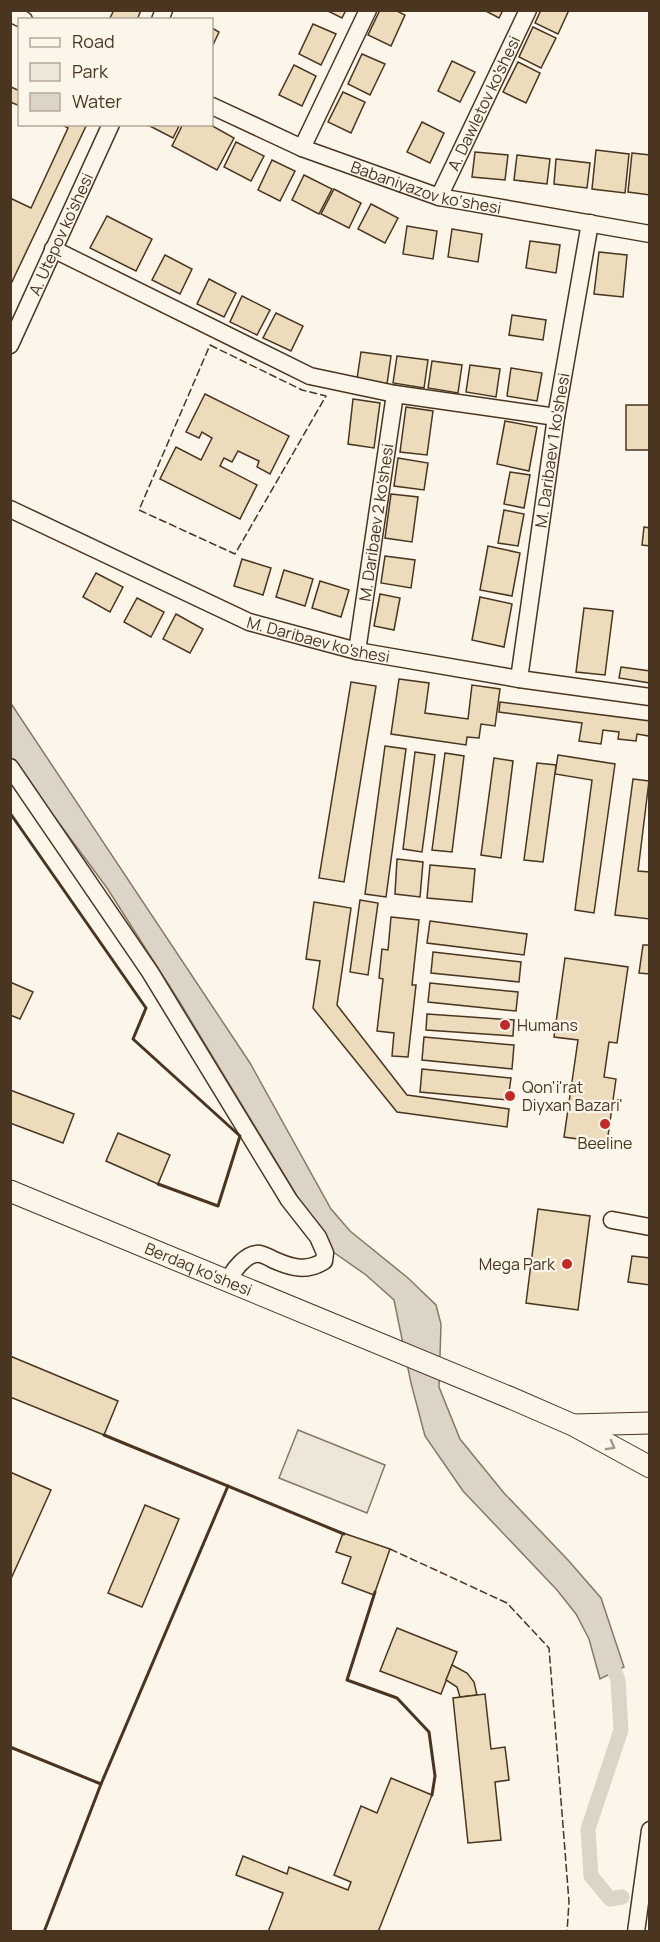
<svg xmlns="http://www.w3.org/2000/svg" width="660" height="1942" font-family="Manrope,sans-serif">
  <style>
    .green { fill: #ede6d9; stroke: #887966; stroke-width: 1.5 }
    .water { fill: #dcd4c6; stroke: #887966; stroke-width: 1.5 }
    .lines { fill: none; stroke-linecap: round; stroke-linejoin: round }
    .canal { stroke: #dcd4c6; stroke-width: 15 }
    .building { fill: #ecdcbc; stroke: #4a3520; stroke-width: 1.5 }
    .minor-casing { stroke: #4a3520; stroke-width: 19 }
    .major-casing { stroke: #4a3520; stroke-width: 23 }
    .minor { stroke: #fbf6e9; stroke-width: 16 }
    .major { stroke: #fbf6e9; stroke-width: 21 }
    .fence { stroke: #4a3520; stroke-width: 1.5; stroke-dasharray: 8 3; stroke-linecap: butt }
    .wall { stroke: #4a3520; stroke-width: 3 }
    .oneway { stroke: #a29684 }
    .poi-dot { fill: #c62828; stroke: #fbf6e9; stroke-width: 2 }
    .labels { text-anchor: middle; stroke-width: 4.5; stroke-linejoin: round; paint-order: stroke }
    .street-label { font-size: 16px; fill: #4a3520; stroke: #fbf6e9 }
    .poi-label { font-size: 16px; fill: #4a3520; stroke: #fbf6e9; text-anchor: start }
  </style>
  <rect width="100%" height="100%" fill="#fbf6e9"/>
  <polygon class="green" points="298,1430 385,1465 367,1513 279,1478"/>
  <polygon class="water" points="10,702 250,1063 331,1209 350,1231 408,1278 436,1305 441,1324 439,1387 460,1439 504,1493 568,1560 601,1598 624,1667 600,1679 589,1639 576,1614 557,1590 463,1491 425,1436 411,1383 394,1300 366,1275 329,1249 179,1001 107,888 11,758"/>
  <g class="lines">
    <polyline class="canal" points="608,1654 618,1680 621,1730 588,1829 591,1876 610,1899 622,1897"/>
  </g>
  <g class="building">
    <polygon points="114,10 141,10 137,20 109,20"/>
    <polygon points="326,10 346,10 342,18"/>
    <polygon points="380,10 395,10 405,15 391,46 368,35"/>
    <polygon points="484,10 503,10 499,18"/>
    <polygon points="541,10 569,10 558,34 535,23"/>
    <polygon points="313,24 336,34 321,65 299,54"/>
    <polygon points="533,27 556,38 541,68 519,57"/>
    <polygon points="212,28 219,32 212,47"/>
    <polygon points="362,54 385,64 370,95 348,84"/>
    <polygon points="452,61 475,72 460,102 438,91"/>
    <polygon points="518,62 540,73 526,103 503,92"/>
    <polygon points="294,65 316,76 302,106 279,95"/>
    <polygon points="11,87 20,91 20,106 10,102"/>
    <polygon points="343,92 365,102 351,133 328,122"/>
    <polygon points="422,122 444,133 430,163 407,152"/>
    <polygon points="61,124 87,124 10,286 10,198 31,208 68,128"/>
    <polygon points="146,124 180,124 173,138"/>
    <polygon points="183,124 209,124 234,138 217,170 172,146"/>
    <polygon points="236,142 264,156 251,181 224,167"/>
    <polygon points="596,150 629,154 625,193 592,189"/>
    <polygon points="475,152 508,155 505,180 472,177"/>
    <polygon points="632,153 650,155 650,195 628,192"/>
    <polygon points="517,155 550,159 547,184 514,180"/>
    <polygon points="556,159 590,163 587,188 554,184"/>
    <polygon points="272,160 295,171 280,201 258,190"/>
    <polygon points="304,175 332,189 319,214 292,200"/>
    <polygon points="334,189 361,203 349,228 321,214"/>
    <polygon points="371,204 398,218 385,243 358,229"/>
    <polygon points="107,216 152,239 136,271 90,248"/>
    <polygon points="407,226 437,231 433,259 403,254"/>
    <polygon points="452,229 482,234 478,262 448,257"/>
    <polygon points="530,241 560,245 556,273 526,268"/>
    <polygon points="599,252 627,255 623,297 594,294"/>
    <polygon points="165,255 192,269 180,294 152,280"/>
    <polygon points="209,279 236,293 224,317 197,304"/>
    <polygon points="242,296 270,310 257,335 230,322"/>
    <polygon points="276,313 303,326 291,351 263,338"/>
    <polygon points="512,315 546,320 543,340 509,335"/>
    <polygon points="361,352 391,356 387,384 357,379"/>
    <polygon points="397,356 428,360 424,388 393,383"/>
    <polygon points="432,361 462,365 458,393 428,388"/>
    <polygon points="470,365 500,369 496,397 466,392"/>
    <polygon points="511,368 542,373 537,401 507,396"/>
    <polygon points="205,394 289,436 270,474 257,467 259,461 238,451 232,462 224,458 220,466 257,485 240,519 160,479 176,447 201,460 212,438 202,432 199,438 186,432"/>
    <polygon points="353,399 380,403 374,448 348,444"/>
    <rect x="626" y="405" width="24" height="45"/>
    <polygon points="406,407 433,411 427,455 400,452"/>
    <polygon points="505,421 537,427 529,471 497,464"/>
    <polygon points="398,458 428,463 424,490 394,486"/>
    <polygon points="510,472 530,475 524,508 504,504"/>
    <polygon points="391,494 418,497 412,542 385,538"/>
    <polygon points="504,510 524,514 518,546 498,543"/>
    <polygon points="644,527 650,528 650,546 642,545"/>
    <polygon points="488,546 520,553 512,596 480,590"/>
    <polygon points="385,556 415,560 411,588 381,583"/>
    <polygon points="242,559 271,568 263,595 234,586"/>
    <polygon points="284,570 313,579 305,606 276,597"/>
    <polygon points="96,573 123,587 110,612 83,597"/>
    <polygon points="320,581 349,590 341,617 312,608"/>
    <polygon points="380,594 400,598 394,630 374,626"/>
    <polygon points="480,597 512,604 504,647 472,640"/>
    <polygon points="137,598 164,612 151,637 124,622"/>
    <polygon points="584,608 613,611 605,675 576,672"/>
    <polygon points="176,614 203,629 190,653 163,639"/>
    <polygon points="621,667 650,671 650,683 619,678"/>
    <polygon points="399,679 429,683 425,713 468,719 472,685 500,689 495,726 481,724 479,738 467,737 466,745 391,734"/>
    <polygon points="351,682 376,686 344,882 319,878"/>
    <polygon points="500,702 650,721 649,736 637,734 636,741 618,739 619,732 603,730 601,744 579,741 582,723 499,712"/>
    <polygon points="385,746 406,749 386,897 365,894"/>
    <polygon points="415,752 435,755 422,852 403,849"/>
    <polygon points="445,753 464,756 452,852 432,850"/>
    <polygon points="558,755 615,764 594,913 575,910 592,780 555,774"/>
    <polygon points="494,758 513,761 501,858 481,855"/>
    <polygon points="537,763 556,765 543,862 524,860"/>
    <polygon points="633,779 649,781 638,871 650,872 650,919 615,915"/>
    <polygon points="397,859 423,862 420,897 395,894"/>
    <polygon points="430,865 475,869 472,902 427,898"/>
    <polygon points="360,900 378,903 368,975 350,972"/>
    <polygon points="314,902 351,908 337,1005 407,1095 509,1109 507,1127 397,1112 313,1008 320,961 306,959"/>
    <polygon points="391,917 419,920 412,985 416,985 408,1057 392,1056 394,1033 377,1031 383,979 379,978 382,949 388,950"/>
    <polygon points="430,921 527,934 524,955 427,943"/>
    <polygon points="643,945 650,945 650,974 639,973"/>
    <polygon points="433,952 521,962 519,982 431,973"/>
    <polygon points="565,958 628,967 617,1043 609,1042 604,1077 616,1079 607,1143 564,1137 578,1040 554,1037"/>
    <polygon points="10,982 33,992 20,1019 10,1015"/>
    <polygon points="430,983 518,992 516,1011 428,1002"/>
    <polygon points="427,1014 514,1020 513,1036 426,1030"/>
    <polygon points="424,1037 514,1045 512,1069 422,1060"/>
    <polygon points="422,1069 511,1078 508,1100 420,1092"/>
    <polygon points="10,1090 74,1114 63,1143 10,1123"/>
    <polygon points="118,1133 170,1155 158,1184 106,1161"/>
    <polygon points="538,1209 590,1216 578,1310 526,1303"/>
    <polygon points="632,1256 650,1258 650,1285 628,1282"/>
    <polygon points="10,1356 118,1401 104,1435 10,1397"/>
    <polygon points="10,1472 51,1490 10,1581"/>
    <polygon points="145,1505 179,1519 142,1607 108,1593"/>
    <polygon points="343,1533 390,1549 374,1595 342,1583 351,1557 336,1552"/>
    <polygon points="397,1628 457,1652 441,1694 380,1671"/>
    <polygon points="452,1665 467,1673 474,1682 477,1695 460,1697 457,1687 446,1680"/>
    <polygon points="485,1694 491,1749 505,1747 509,1780 495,1782 501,1840 468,1843 453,1698"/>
    <polygon points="391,1778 432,1795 378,1932 268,1932 283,1893 236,1875 243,1856 287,1874 289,1867 348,1890 351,1882 334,1875 361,1806 377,1813"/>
  </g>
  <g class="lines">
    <g class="minor-casing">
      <g id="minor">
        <polyline points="10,13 24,20"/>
        <polyline points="160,20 164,10"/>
        <path id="s1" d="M 212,106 L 302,148 L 439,197 L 650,234"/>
        <polyline points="302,148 368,10"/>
        <path id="s2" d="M 439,197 L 528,10"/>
        <polyline points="53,249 310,376 395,394 556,417"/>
        <path id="s3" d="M 10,345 L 111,124"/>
        <path id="s4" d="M 10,509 L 249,622 L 357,651 L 519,679 L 650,697"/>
        <path id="s5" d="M 357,651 L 395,394"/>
        <path id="s6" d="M 519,679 L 556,417 L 590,223"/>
        <path d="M 10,767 L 150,972 L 289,1200 L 318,1237 L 325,1253 L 324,1261 C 307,1272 292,1268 274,1260 C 270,1258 265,1255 260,1254 C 247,1252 233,1270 228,1281"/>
        <polyline points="612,1220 650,1227"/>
        <polyline points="636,1932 650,1830"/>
      </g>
    </g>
    <g class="major-casing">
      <g id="major">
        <path id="s7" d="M 10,1191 L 511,1398 L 573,1425 L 650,1467"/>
        <polyline points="574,1425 650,1423"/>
      </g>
    </g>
    <use href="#minor" class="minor"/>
    <use href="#major" class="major"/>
    <g class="fence">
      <polygon points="210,345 302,390 326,396 235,554 139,510"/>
      <polyline points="390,1549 507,1603 549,1648 569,1902 567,1932"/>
    </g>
    <g class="wall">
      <polyline points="10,813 146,1008 133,1039 240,1136 218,1206 158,1184"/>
      <polyline points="104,1435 344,1534"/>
      <polyline points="375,1592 347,1680 397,1698 429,1732 435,1776 432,1795"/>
      <polyline points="10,1747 101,1784 44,1932"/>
      <polyline points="101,1784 228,1486"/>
    </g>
  </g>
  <defs><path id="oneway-chevron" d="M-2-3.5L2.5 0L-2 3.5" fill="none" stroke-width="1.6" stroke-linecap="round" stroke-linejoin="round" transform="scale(1.5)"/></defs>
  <use class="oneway" href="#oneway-chevron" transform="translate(611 1446) rotate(29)"/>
  <g class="poi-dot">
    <circle cx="505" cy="1025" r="6"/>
    <circle cx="510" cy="1096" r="6"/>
    <circle cx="605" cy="1124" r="6"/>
    <circle cx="567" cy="1264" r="6"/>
  </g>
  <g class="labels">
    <g class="street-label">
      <text dy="6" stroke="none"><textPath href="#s2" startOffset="104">A. Dawletov ko'shesi</textPath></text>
      <text dy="6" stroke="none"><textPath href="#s1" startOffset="230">Babaniyazov ko‘shesi</textPath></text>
      <text dy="6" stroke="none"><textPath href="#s3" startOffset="122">A. Utepov ko'shesi</textPath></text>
      <text dy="6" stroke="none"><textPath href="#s6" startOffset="231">M. Daribaev 1 ko'shesi</textPath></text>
      <text dy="6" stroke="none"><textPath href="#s5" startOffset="130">M. Daribaev 2 ko'shesi</textPath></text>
      <text dy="6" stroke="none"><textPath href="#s4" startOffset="336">M. Daribaev ko'shesi</textPath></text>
      <text dy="6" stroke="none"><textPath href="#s7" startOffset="204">Berdaq ko'shesi</textPath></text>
    </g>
    <g class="poi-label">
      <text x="517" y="1031">Humans</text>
      <text x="522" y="1093">Qon'i'rat<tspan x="522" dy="18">Diyxan Bazari'</tspan></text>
      <text x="605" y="1149" text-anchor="middle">Beeline</text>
      <text x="555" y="1270" text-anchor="end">Mega Park</text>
    </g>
  </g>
  <rect width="660" height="1942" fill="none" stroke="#4a3520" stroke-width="24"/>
  <rect x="18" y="18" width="195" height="108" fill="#fbf6e9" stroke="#b4a999" stroke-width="1.5"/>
  <rect x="30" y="38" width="30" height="9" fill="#fbf6e9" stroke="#b4a999" stroke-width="1.5"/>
  <text x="72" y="48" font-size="18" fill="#4a3520">Road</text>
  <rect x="30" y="63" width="30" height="18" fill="#ede6d9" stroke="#b4a999" stroke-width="1.5"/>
  <text x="72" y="78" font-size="18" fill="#4a3520">Park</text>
  <rect x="30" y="93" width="30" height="18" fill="#dcd4c6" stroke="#b4a999" stroke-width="1.5"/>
  <text x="72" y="108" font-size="18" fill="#4a3520">Water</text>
</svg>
